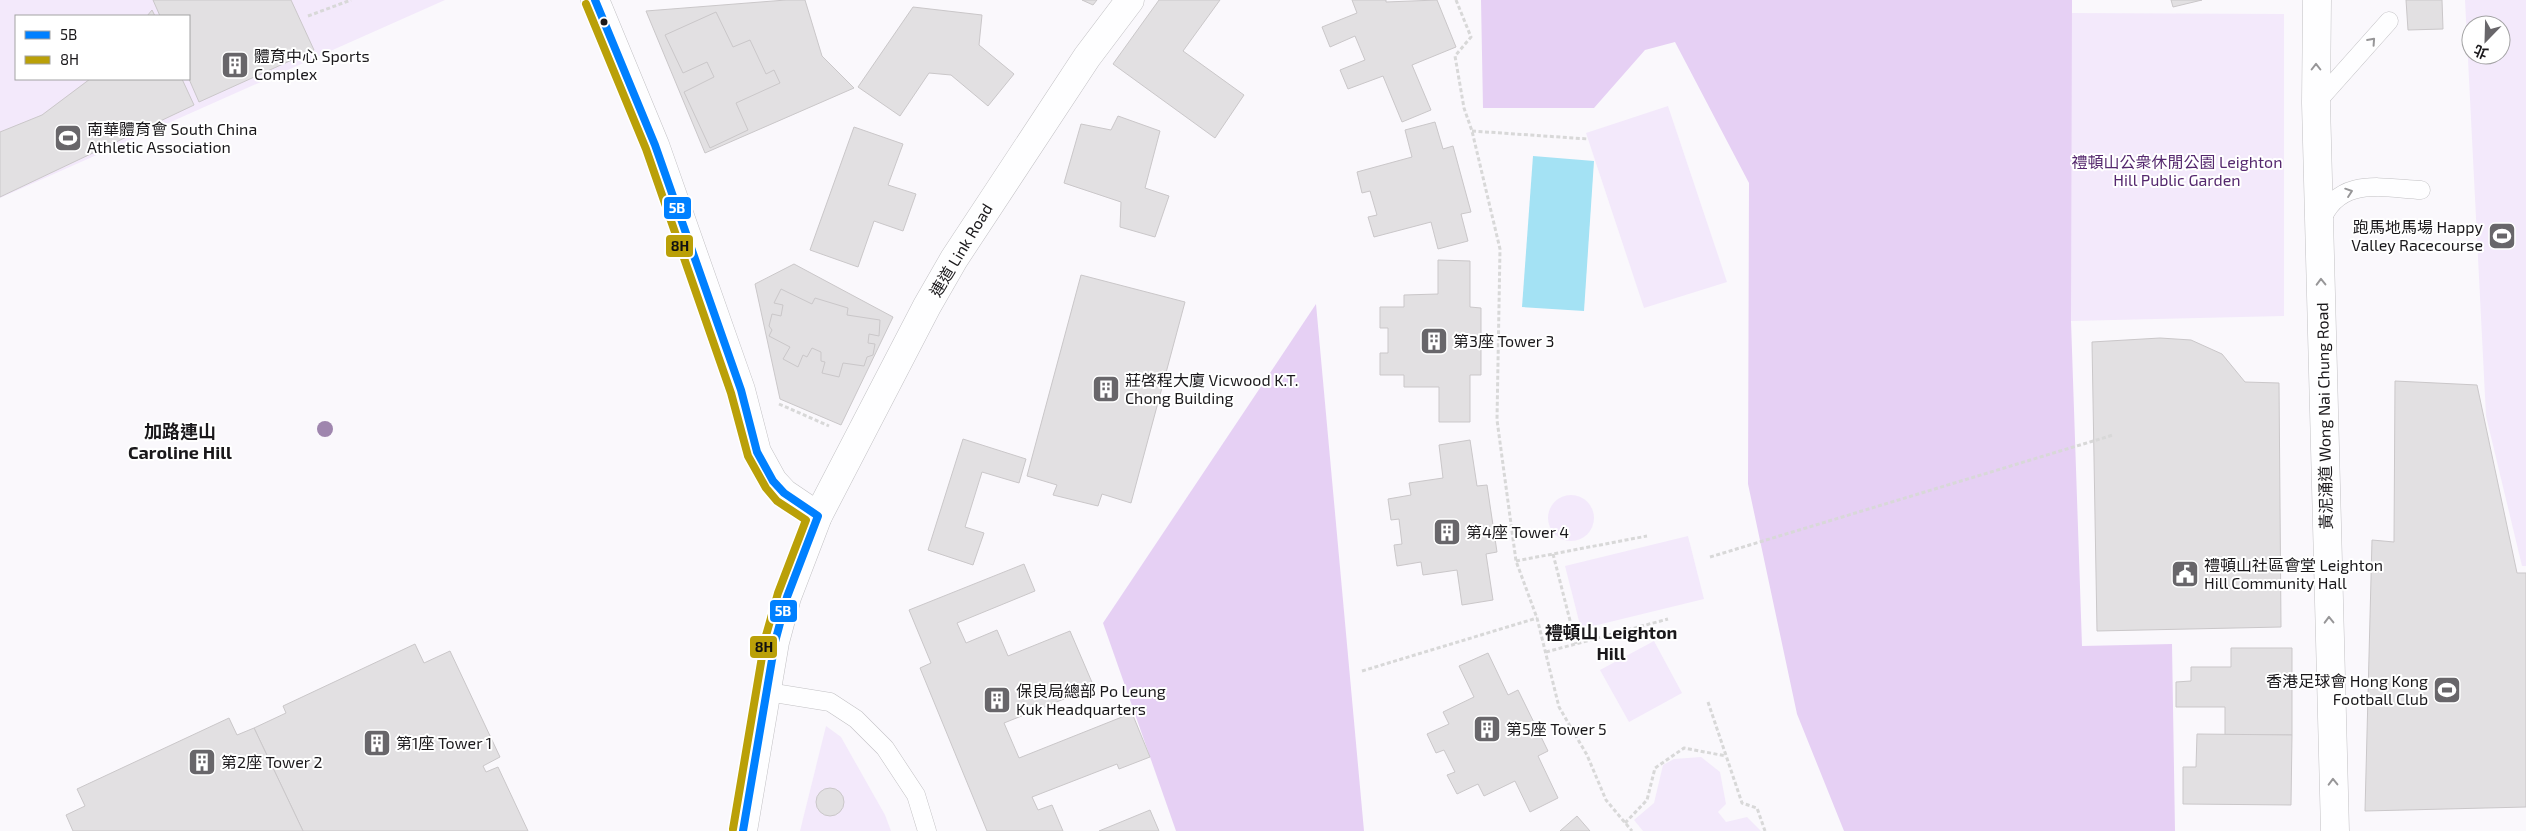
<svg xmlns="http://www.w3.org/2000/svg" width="2526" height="831" font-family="'Exo 2','Noto Sans TC',sans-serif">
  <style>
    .green { fill: #f3e9fb; fill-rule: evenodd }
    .forest { fill: #e6d0f4 }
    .water { fill: #a4e2f4 }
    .building { fill: #e2e0e2; stroke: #cac7c9 }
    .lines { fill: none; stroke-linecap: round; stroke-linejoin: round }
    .service-casing { stroke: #c2c1c4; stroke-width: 19 }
    .tertiary-casing { stroke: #c2c1c4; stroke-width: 29 }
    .path { stroke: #d8d8d8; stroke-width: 3; stroke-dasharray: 4 2.5; stroke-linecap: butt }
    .service { stroke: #fefeff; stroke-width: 18 }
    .tertiary { stroke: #fefeff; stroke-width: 28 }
    .bus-1-casing { stroke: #fff; stroke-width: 11 }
    .bus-2-casing { stroke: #fff; stroke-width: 11 }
    .bus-1 { stroke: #0080ff; stroke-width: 8 }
    .bus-2 { stroke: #baa008; stroke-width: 8 }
    .tree { fill: #9f86ae }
    .oneway { stroke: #979698 }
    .bus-dot { fill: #1a181b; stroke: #fff; stroke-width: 2 }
    .labels { text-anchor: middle; stroke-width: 4; stroke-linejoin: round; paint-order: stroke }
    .poi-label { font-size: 16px; fill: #1a181b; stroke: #fff; text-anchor: start }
    .park-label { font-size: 16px; fill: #55286e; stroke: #fff }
    .street-label { font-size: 16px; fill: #1a181b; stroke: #fff }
    .neighbourhood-label { font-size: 18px; font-weight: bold; fill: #1a181b; stroke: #fff }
    .line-badge { stroke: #fff; stroke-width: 2 }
    .badge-label { font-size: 14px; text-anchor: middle; font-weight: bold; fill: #fff }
    .pale-badge-label { font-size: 14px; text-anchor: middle; font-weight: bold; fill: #111 }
  </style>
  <rect width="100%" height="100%" fill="#faf8fc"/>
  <g class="green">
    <path d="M 0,0 L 445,0 L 0,198 ZM 16,16 L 189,16 L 189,79 L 16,79 Z"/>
    <path d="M 2465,0 L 2526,0 L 2526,566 L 2522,566 L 2486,416 ZM 2471,25 L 2501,25 L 2501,55 L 2471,55 Z"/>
    <polygon points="2068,13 2284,14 2284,316 2071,321"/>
    <polygon points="1668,106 1727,282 1644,308 1586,133"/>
    <circle cx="1571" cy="518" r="23"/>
    <polygon points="1688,536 1704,599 1581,629 1565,566"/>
    <polygon points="1654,641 1682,693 1629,722 1600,670"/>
    <polygon points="826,726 841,737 885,815 891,831 800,831"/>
    <polygon points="1701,757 1720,772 1726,804 1718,812 1726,822 1747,817 1761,831 1643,831 1634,820 1654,803 1663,765 1674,759"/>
  </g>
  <g class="forest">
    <polygon points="1481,0 2072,0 2071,321 2082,646 2172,644 2175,831 1844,831 1797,714 1748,484 1749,183 1675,42 1645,50 1594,108 1483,108"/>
    <polygon points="1316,304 1364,831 1176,831 1103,623"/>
  </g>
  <polygon class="water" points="1533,156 1594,161 1584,311 1522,307"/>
  <g class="building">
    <polygon points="153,0 291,0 314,50 199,102 189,79 189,16 160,16"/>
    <polygon points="786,0 805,0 822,56 854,88 705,153 646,11"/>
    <polygon points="1082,0 1097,0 1093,5"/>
    <polygon points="1159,0 1220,0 1183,51 1244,95 1215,138 1113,64"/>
    <polygon points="1352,0 1386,0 1386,2 1437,0 1456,47 1412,65 1431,110 1402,122 1383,76 1348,89 1340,70 1365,60 1355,36 1330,47 1322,27 1357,13"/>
    <polygon points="2171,0 2202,0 2173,7"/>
    <polygon points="2406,0 2442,0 2443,29 2408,30"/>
    <polygon points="913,7 982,15 979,45 1014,74 988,106 951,75 929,73 900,116 858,87"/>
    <polygon points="152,10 155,16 147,16"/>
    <polygon points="716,12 733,47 750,40 766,74 774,70 780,83 736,103 748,130 710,148 684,92 714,77 707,62 683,73 665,35"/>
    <polygon points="90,79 182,79 194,105 0,197 0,132 42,115"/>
    <polygon points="1118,116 1160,131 1145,188 1169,196 1155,237 1120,227 1121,202 1064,183 1081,124 1111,130"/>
    <polygon points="1435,122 1443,149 1453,146 1471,212 1461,214 1468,241 1438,249 1431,222 1374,237 1368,217 1377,215 1370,191 1362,193 1357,172 1412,157 1405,130"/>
    <polygon points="854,127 903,144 888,185 916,194 903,231 874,221 858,267 810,250"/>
    <polygon points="1438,260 1470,261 1470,307 1481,308 1481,375 1470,375 1470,422 1439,422 1439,387 1404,387 1404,375 1380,375 1380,353 1388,353 1388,328 1380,328 1380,307 1404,307 1404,295 1438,294"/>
    <polygon points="794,264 893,317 841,425 780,399 755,284"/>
    <polygon points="1081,275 1185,302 1131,503 1102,494 1098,506 1053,495 1057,485 1027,476"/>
    <polygon points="781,289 812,304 815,298 848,308 847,315 880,320 879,336 869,334 868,343 875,344 873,355 867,357 864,366 843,363 839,377 822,373 825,362 821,361 821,352 812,348 807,357 803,355 798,367 783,359 790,347 769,336 772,330 769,326 772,314 781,316 783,305 774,303"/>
    <polygon points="2160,338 2191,340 2222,354 2245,382 2279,383 2281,627 2097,631 2092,342"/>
    <polygon points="2395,381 2477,385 2517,573 2526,573 2526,807 2365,811 2372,540 2394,542"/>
    <polygon points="963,439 1026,459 1019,483 982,472 965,527 984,533 973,565 928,550"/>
    <polygon points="1470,440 1477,486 1487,485 1497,552 1486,554 1493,600 1462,605 1457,570 1423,575 1421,562 1397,566 1394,545 1402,544 1399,519 1391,520 1388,499 1411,495 1409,483 1443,478 1439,445"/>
    <polygon points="1024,564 1035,591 957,623 966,643 997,630 1008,656 1070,631 1094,687 1004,723 1019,758 1132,713 1150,757 1119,769 1117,764 1032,797 1038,810 1052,805 1063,831 987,831 920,668 931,663 909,610"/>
    <polygon points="415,644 424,663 450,651 500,757 483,766 486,772 498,767 528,831 303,831 254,728 286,713 283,706"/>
    <polygon points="2231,648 2292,648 2292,735 2225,735 2225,707 2176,707 2176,682 2191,681 2191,667 2231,667"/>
    <polygon points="1488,653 1508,695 1518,690 1548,751 1538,756 1558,798 1530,812 1515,781 1484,796 1478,784 1457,794 1447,775 1455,772 1444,750 1436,753 1427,734 1449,724 1443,712 1474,697 1459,666"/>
    <polygon points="229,718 237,735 254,728 303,831 73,831 66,815 85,806 77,789"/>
    <polygon points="2197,734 2292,735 2291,805 2183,804 2183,767 2196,767"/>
    <circle cx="830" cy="802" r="14"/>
    <polygon points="1150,810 1159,831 1099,831"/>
    <polygon points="1577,816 1590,831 1560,831"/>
  </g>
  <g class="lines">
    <g class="service-casing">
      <g id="service">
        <polyline points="2316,103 2389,21"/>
        <path d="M 2321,222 C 2338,176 2382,188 2421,190"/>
        <polyline points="768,692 830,702 856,719 885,748 916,795 927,831"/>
      </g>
    </g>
    <g class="tertiary-casing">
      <g id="tertiary">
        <polyline points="595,0 655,145 741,390 757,452 773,481 784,493 818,516"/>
        <polyline points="2317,0 2316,103 2335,831"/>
        <polyline points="743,831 775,642 787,597 818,516 927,306 954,259 1087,57 1130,0"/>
      </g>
    </g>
    <g class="path">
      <polyline points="1456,0 1471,37 1455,56 1464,108 1472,131 1500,249 1497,420 1516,561 1537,618 1559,707 1587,755 1606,800 1632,831"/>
      <polyline points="308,16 351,0"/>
      <polyline points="1472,131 1588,139"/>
      <polyline points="779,404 829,426"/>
      <polyline points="1553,554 1576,644"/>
      <polyline points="1710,557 2113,435"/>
      <polyline points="1516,561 1647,536"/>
      <polyline points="1546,652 1668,619"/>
      <polyline points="1362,671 1537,618"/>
      <polyline points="1708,702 1742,803 1757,808 1765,831"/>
      <polyline points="1625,823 1647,800 1655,768 1684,748 1726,756"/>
    </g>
    <use href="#service" class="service"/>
    <use href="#tertiary" class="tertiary"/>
    <g class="bus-1-casing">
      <polyline id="bus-1" points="595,0 655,145 741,390 757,452 773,481 784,493 818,516 787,597 775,642 743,831"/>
    </g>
    <g class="bus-2-casing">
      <polyline id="bus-2" points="586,4 646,149 731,393 748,456 766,488 777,501 806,520 778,593 765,639 733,829"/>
    </g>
    <use href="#bus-1" class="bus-1"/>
    <use href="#bus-2" class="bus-2"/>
  </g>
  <circle class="tree" cx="325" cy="429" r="8"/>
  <defs><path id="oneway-chevron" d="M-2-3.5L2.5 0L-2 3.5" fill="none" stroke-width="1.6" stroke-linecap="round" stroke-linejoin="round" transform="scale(1.25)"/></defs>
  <g class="oneway">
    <use href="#oneway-chevron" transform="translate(2372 41) rotate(-48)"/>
    <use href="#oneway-chevron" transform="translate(2316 67) rotate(-90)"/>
    <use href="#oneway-chevron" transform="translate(2349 192) rotate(-19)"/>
    <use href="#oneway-chevron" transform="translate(2321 282) rotate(-91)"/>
    <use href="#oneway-chevron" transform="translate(2329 620) rotate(-91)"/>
    <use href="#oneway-chevron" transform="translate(2333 782) rotate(-91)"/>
  </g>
  <defs>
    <g id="building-square" transform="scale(1.4375)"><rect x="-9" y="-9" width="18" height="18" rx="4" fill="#68666a" stroke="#fff"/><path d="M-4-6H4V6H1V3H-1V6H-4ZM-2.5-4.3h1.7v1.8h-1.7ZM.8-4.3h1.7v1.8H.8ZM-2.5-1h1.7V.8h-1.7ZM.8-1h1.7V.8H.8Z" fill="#fff"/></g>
    <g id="stadium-square" transform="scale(1.4375)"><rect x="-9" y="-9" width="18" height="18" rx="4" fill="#68666a" stroke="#fff"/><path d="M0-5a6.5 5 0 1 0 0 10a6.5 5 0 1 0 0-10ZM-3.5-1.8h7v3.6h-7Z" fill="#fff"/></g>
    <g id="civic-square" transform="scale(1.4375)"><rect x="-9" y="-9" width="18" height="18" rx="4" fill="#68666a" stroke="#fff"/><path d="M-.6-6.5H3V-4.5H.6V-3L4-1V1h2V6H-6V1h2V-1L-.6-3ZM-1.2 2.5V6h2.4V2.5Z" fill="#fff"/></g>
  </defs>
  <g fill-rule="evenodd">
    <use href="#building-square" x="235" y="65"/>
    <use href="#stadium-square" x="68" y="138"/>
    <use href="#stadium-square" x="2502" y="236"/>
    <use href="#building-square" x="1434" y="341"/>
    <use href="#building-square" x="1106" y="389"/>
    <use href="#building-square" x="1447" y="532"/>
    <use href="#civic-square" x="2185" y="574"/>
    <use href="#stadium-square" x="2447" y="690"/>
    <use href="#building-square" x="997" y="700"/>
    <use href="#building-square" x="1487" y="729"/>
    <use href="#building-square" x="377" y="743"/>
    <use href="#building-square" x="202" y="762"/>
  </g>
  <circle class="bus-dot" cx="604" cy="22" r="4.5"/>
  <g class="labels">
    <g class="poi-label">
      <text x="254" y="62">體育中心 Sports<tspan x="254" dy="18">Complex</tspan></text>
      <text x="87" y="135">南華體育會 South China<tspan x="87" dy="18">Athletic Association</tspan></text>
      <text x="2483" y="233" text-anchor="end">跑馬地馬場 Happy<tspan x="2483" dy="18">Valley Racecourse</tspan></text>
      <text x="1453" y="347">第3座 Tower 3</text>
      <text x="1125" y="386">莊啓程大廈 Vicwood K.T.<tspan x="1125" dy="18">Chong Building</tspan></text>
      <text x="1466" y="538">第4座 Tower 4</text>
      <text x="2204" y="571">禮頓山社區會堂 Leighton<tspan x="2204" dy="18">Hill Community Hall</tspan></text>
      <text x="2428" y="687" text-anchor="end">香港足球會 Hong Kong<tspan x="2428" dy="18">Football Club</tspan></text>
      <text x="1016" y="697">保良局總部 Po Leung<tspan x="1016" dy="18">Kuk Headquarters</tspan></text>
      <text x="1506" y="735">第5座 Tower 5</text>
      <text x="396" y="749">第1座 Tower 1</text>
      <text x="221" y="768">第2座 Tower 2</text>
    </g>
    <g class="park-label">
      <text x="2177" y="168">禮頓山公衆休閒公園 Leighton<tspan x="2177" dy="18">Hill Public Garden</tspan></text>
    </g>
    <g class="street-label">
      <text transform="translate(961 250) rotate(-59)" y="6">連道 Link Road</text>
      <text transform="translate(2324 416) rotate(-91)" y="6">黃泥涌道 Wong Nai Chung Road</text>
    </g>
    <g class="neighbourhood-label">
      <text x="180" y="438">加路連山<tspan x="180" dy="21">Caroline Hill</tspan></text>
      <text x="1611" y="639">禮頓山 Leighton<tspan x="1611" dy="21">Hill</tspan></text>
    </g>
  </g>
  <g class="line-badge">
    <rect x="663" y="196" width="29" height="24" rx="5" fill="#0080ff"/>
    <rect x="665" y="234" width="29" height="24" rx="5" fill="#baa008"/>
    <rect x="769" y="599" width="29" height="24" rx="5" fill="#0080ff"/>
    <rect x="749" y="635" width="29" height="24" rx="5" fill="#baa008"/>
  </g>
  <g class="badge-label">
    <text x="677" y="213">5B</text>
    <text x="783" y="616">5B</text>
  </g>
  <g class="pale-badge-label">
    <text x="680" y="251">8H</text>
    <text x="764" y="652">8H</text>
  </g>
  <rect x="15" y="15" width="175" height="65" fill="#ffffff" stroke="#a3a3a4"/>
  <rect x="25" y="31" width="25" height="8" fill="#0080ff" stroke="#a3a3a4"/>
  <text x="60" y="40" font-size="15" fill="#1a181b">5B</text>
  <rect x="25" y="56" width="25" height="8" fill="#baa008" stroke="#a3a3a4"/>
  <text x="60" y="65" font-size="15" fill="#1a181b">8H</text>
  <g transform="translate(2486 40) rotate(203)"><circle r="24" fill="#ffffff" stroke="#a3a3a4"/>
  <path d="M0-4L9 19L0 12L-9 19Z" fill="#68666a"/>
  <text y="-8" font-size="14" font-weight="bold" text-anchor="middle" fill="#1a181b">北</text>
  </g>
</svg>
